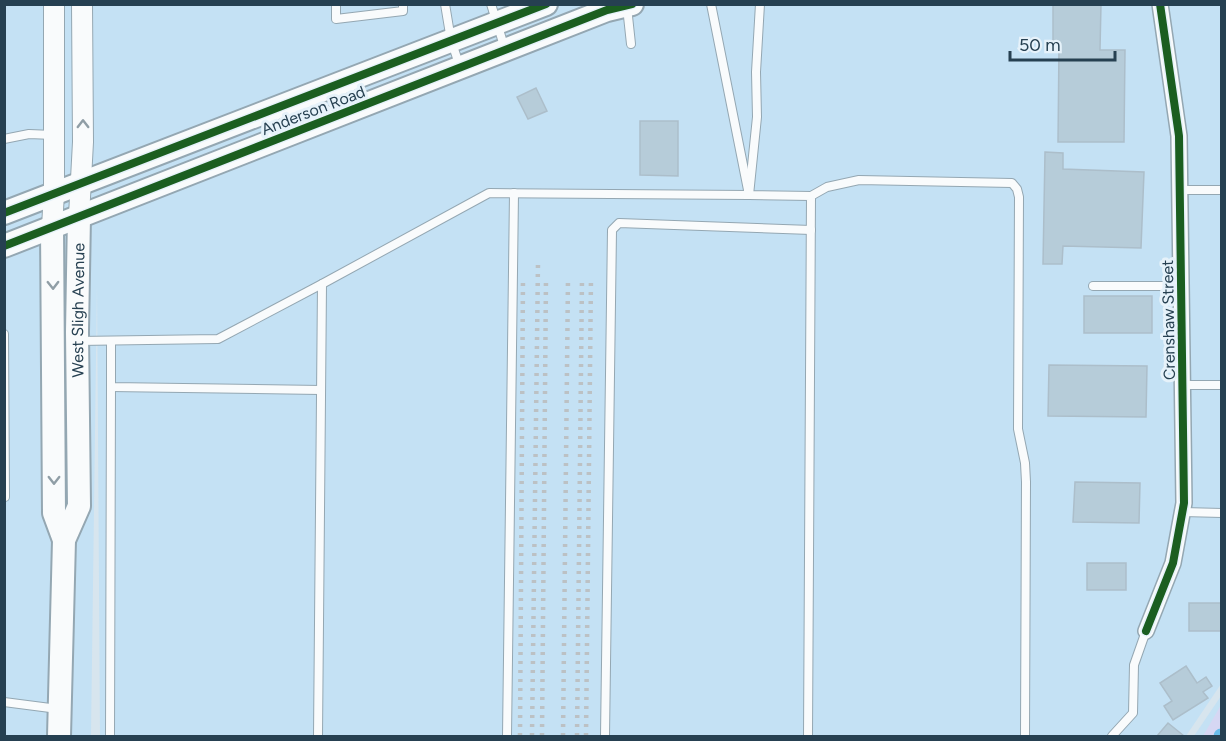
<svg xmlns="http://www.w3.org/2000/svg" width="1226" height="741" font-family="Figtree,sans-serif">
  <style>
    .built { fill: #c4e1f4 }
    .green { fill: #d6d7f3 }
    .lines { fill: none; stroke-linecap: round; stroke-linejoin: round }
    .canal { stroke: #6abdea; stroke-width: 15 }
    .building { fill: #b6ccd9; stroke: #acbeca; stroke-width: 1.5 }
    .service-casing { stroke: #94a7b2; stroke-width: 10 }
    .minor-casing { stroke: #94a7b2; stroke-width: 18 }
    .tertiary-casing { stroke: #94a7b2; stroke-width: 22 }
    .secondary-casing { stroke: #94a7b2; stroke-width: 26 }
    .service { stroke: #f9fbfc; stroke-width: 8 }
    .minor { stroke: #f9fbfc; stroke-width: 15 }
    .tertiary { stroke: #f9fbfc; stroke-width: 20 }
    .secondary { stroke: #f9fbfc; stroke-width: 22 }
    .rail { stroke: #bcc1c4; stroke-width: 4.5; stroke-dasharray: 3 6; stroke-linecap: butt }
    .cycleway-casing { stroke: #e6f2fa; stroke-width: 11 }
    .cycleway { stroke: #1b5e20; stroke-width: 8 }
    .oneway { stroke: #909ea6 }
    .labels { text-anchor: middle; stroke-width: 6; stroke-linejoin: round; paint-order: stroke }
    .street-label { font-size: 16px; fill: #264051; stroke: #e6f2fa }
  </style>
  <rect width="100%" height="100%" fill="#d7e5ee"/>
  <g class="built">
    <polygon points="4,5 1221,5 1221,684 1186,736 100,736 97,283 91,736 5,736"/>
    <polygon points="1221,696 1221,718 1207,736 1194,736"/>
  </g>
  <polygon class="green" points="1221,705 1221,736 1203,736"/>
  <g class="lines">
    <polyline class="canal" points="1221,736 1222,736"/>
  </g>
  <g class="building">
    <polygon points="1053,4 1101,4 1100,50 1125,50 1124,142 1058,142 1059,46 1053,46"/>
    <polygon points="536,88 547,111 528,119 517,97"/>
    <polygon points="640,121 678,121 678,176 640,175"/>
    <polygon points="1045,152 1063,153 1063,169 1144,172 1141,248 1063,246 1062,264 1043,264"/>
    <rect x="1084" y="296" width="68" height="37"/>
    <polygon points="1049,365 1147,366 1146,417 1048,416"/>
    <polygon points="1075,482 1140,483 1139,523 1073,522"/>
    <rect x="1087" y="563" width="39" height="27"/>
    <rect x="1189" y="603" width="32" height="28"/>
    <polygon points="1186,666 1197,683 1206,677 1212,686 1203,692 1208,698 1173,720 1164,706 1172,701 1160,683"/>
    <polygon points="1168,723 1184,736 1157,736"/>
  </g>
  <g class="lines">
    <g class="service-casing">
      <g id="service">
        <polyline points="336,4 336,19 403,11 403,4"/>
        <polyline points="445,4 451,40 459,64"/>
        <polyline points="491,4 505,49"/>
        <polyline points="760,4 756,72 757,117 749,195 811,196 808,736"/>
        <polyline points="627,7 631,44"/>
        <polyline points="4,139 29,134 53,135"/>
        <polyline points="1180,190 1222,190"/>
        <polyline points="811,196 827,187 859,180 1012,183 1017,189 1019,197 1018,429 1025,463 1026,482 1025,736"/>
        <polyline points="1093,286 1181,286"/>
        <polyline points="4,334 5,497"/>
        <polyline points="78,341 218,339 322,284"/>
        <polyline points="111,342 111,387 321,390"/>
        <polyline points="1183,385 1222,385"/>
        <polyline points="1183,512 1222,513"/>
        <polyline points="4,702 58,709"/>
        <polyline points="110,736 111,387"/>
        <polyline points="318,736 322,284 489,193 749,195 711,4"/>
        <polyline points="507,736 514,193"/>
        <polyline points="605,736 612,230 619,223 811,230"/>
        <polyline points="1112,736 1133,713 1134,665 1146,631"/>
      </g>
    </g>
    <g class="minor-casing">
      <polyline id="minor" points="1146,631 1173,563 1184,503 1179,136 1160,4"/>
    </g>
    <g class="tertiary-casing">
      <g id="tertiary">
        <polyline points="79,216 83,142 82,4"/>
        <polyline points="52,227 54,193 54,4"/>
      </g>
    </g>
    <g class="secondary-casing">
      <g id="secondary">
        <polyline points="4,213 546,4"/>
        <polyline points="52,227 54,513 64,540"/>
        <polyline points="4,246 607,10 632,4"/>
        <path id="s1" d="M 59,736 L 64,540 L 79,506 L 77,332 L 79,216"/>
      </g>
    </g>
    <use href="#service" class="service"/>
    <use href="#minor" class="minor"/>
    <use href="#tertiary" class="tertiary"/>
    <use href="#secondary" class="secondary"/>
    <g class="rail">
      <polyline points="520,736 523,277"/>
      <polyline points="532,736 538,262"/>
      <polyline points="542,736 546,277"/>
      <polyline points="563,736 568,277"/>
      <polyline points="577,736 582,277"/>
      <polyline points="586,736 591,277"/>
    </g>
    <g class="cycleway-casing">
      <g id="cycleway">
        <polyline points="4,213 546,4"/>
        <polyline points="4,246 607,10 632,4"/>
        <polyline points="1146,631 1173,563 1184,503 1179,136 1160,4"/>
      </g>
    </g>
    <use href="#cycleway" class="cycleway"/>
  </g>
  <defs><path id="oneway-chevron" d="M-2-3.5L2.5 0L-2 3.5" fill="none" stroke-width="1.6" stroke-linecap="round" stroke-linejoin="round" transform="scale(1.5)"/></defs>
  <g class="oneway">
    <use href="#oneway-chevron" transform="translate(83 124) rotate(-90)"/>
    <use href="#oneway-chevron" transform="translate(53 285) rotate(89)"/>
    <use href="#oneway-chevron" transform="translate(54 480) rotate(90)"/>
  </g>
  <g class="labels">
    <g class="street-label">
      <text transform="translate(313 110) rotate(-21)" y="6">Anderson Road</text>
      <text dy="6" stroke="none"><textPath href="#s1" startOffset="429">West Sligh Avenue</textPath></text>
      <text transform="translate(1168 320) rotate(-91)" y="6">Crenshaw Street</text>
    </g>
  </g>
  <rect width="1226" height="741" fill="none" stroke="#264051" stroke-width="12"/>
  <path d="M1010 51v9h105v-9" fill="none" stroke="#264051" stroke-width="3"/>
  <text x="1019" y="51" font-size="18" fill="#264051" stroke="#e6f2fa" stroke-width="4.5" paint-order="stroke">50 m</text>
</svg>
